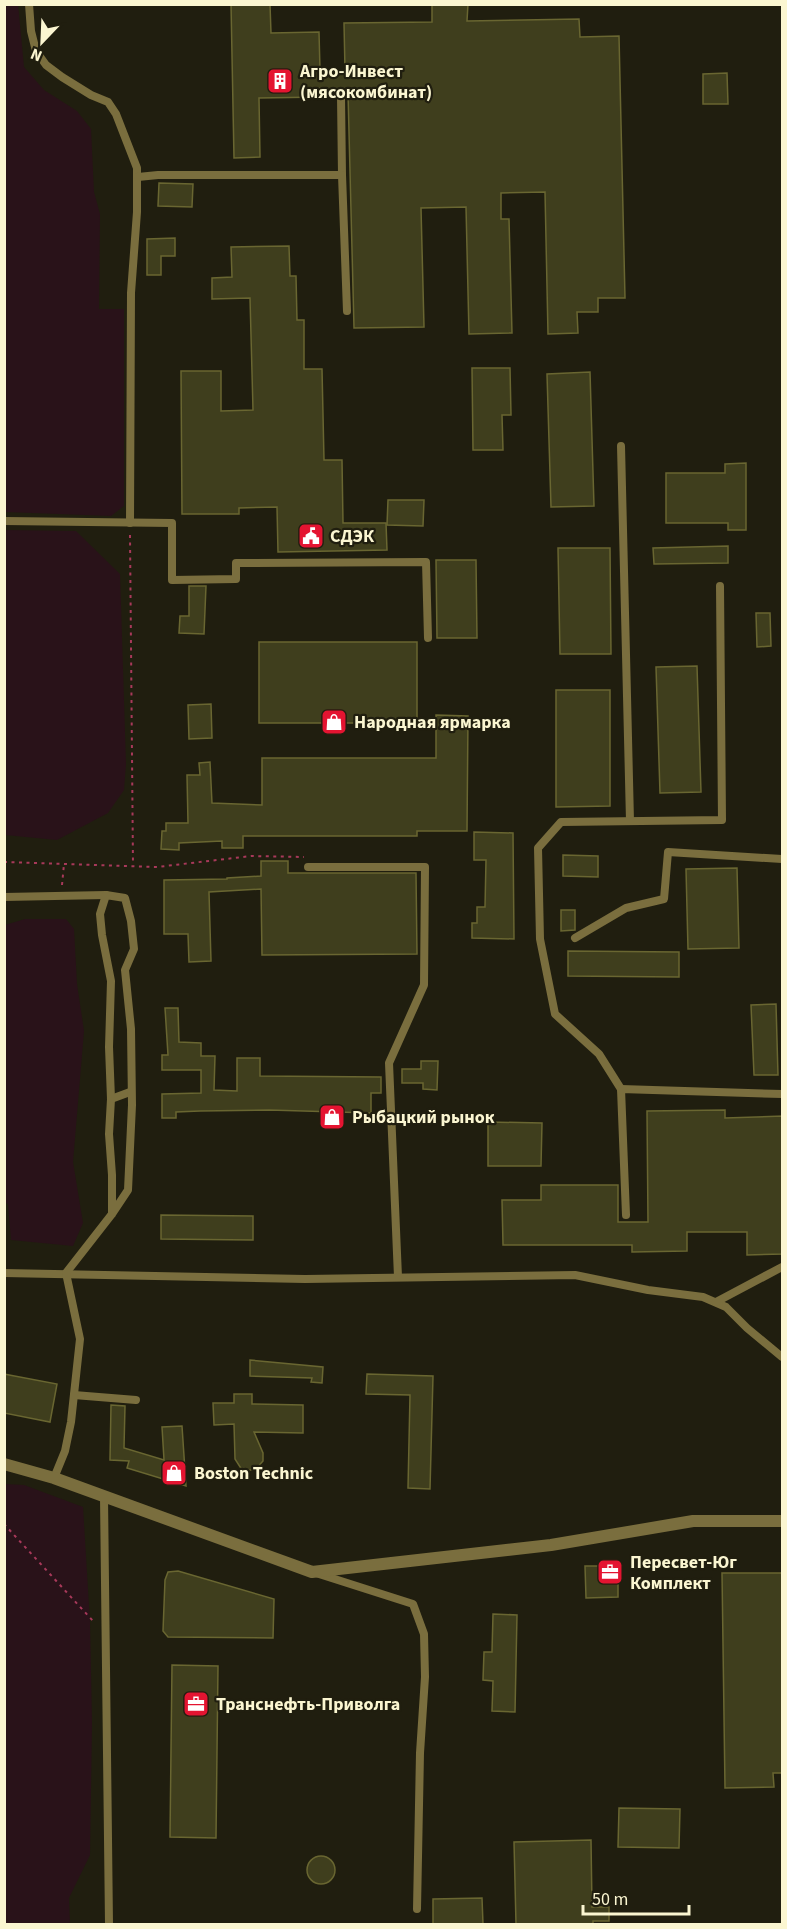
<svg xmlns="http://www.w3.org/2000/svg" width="787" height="1929" font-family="'Source Sans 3',sans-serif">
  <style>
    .green { fill: #291219 }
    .building { fill: #3f3e1d; stroke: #696631; stroke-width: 1.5 }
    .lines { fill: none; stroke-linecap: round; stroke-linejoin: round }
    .path { stroke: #a8395a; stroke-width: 2; stroke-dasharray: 3 4.5; stroke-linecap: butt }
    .service { stroke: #7a6e3e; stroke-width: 8 }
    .minor { stroke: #7a6e3e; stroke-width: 12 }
    .labels { text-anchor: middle; stroke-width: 4.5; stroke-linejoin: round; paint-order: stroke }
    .poi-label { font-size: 18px; font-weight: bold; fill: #fbf6d1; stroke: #201e0f; text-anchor: start }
  </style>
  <rect width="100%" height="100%" fill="#201e0f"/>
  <g class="green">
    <polygon points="18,4 24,67 44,90 77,111 91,129 94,192 100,214 99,309 124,309 124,506 111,516 5,512 4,5"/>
    <polygon points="5,530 76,531 120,574 126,764 124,790 108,813 57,840 5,835"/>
    <polygon points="25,919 66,919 74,929 77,984 84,1031 73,1162 83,1223 73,1246 11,1240 8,1204 5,1203 5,925"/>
    <polygon points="4,1484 24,1485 83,1507 90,1622 92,1723 90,1855 69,1898 70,1924 5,1924"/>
  </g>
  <g class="building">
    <polygon points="231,4 270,4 271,33 319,32 320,70 345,70 344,23 432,22 432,4 468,4 467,21 579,19 580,37 619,36 625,298 598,298 598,312 577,312 578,333 548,334 545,192 501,193 501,219 509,219 512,333 469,334 466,207 421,208 424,327 354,328 348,93 320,88 320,97 259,98 260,157 234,158"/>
    <polygon points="727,73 728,104 703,104 703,74"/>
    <polygon points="159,183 193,184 192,207 158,206"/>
    <polygon points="175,238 175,256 161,256 161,275 147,275 147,239"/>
    <polygon points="289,246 290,276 296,276 297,320 304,320 304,369 322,369 324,460 342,460 343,523 386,523 387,550 278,552 277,507 239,508 239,514 182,514 181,371 221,371 221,411 253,410 250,298 212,299 212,278 232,277 231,247"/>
    <polygon points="472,368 510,368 511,415 502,415 503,450 473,450"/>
    <polygon points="590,372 594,506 551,507 547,374"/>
    <polygon points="746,463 746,530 728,530 728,523 666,523 666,473 725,473 725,464"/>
    <polygon points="388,500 424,500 423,526 387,525"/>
    <polygon points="728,546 728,563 654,564 653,548"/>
    <polygon points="558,548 610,548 611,654 560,654"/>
    <polygon points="436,560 476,560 477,638 437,638"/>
    <polygon points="189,586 206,586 204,634 179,633 180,616 189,616"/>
    <polygon points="756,613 770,613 771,646 757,647"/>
    <rect x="259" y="642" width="158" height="81"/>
    <polygon points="697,666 701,792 660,793 656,667"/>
    <polygon points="556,690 610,690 610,806 556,807"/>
    <polygon points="211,704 212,738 189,739 188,705"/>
    <polygon points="436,715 468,716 467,831 417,831 417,836 243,836 243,848 222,848 222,841 179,843 179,850 161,849 162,831 166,831 166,823 188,823 187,775 200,775 199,763 210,762 212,803 262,805 262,758 436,758"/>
    <polygon points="474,832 513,833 514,939 472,938 472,923 477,923 477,907 485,907 486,860 474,860"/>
    <polygon points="563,855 598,856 598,877 563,876"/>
    <polygon points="261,861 288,861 288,873 416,873 417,954 262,955 261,889 209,892 211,961 189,962 188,934 164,934 164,880 227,879 227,878 261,876"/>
    <polygon points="737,868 739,948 688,949 686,869"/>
    <polygon points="561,910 575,910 575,930 561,931"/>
    <polygon points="568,951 679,952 679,977 568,976"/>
    <polygon points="776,1004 778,1075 754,1075 751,1005"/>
    <polygon points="165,1008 178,1008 179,1042 201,1043 201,1056 215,1056 214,1090 237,1091 237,1058 260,1058 260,1076 381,1077 381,1093 371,1093 371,1113 269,1110 200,1111 176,1112 176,1118 162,1118 162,1094 201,1093 201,1070 162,1070 162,1055 168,1055"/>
    <polygon points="421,1061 438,1061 437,1090 423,1089 423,1083 402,1083 402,1069 421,1069"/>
    <polygon points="725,1110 725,1118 783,1116 783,1254 747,1255 747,1232 687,1232 687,1251 632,1252 632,1245 503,1245 502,1200 541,1200 541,1185 618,1185 618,1222 648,1222 647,1111"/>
    <polygon points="488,1122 542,1123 541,1166 488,1166"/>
    <polygon points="161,1215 253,1216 253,1240 161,1239"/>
    <polygon points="250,1360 323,1367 322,1383 311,1382 312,1378 250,1376"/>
    <polygon points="4,1374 57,1384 50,1422 4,1413"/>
    <polygon points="367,1374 433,1376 430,1489 408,1488 410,1395 366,1394"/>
    <polygon points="234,1394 252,1394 252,1404 303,1405 303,1433 254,1432 263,1453 263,1461 255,1470 242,1470 235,1459 234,1424 214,1425 213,1403 234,1403"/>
    <polygon points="111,1405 125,1406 124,1448 164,1460 162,1427 182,1426 186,1486 127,1468 129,1461 110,1460"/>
    <polygon points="585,1566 618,1566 618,1597 586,1598"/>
    <polygon points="178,1571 274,1599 273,1638 168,1637 163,1631 165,1580 168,1572"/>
    <polygon points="722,1573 783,1573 783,1773 773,1773 774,1787 725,1788"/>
    <polygon points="493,1614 517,1615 515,1712 492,1711 493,1681 483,1680 484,1652 492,1652"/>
    <polygon points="172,1665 218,1666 216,1838 170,1837"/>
    <polygon points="619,1808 680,1809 679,1848 618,1847"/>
    <polygon points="591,1840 592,1907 609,1907 609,1921 593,1921 593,1924 516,1924 514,1842"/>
    <circle cx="321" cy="1870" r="14"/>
    <polygon points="482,1898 483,1924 433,1924 433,1899"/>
  </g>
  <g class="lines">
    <g class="path">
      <polyline points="130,535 133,865"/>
      <polyline points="4,862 157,867 251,856 304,857"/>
      <polyline points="62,885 64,864"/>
      <polyline points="4,1524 93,1621"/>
    </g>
    <g class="service">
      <polyline points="29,4 31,31 36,51 46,65 62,77 91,95 108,102 116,114 137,168 137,212 131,293 130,523"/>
      <polyline points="341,97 342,175"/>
      <polyline points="138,177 158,175 342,175 347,311"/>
      <polyline points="621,446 630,821"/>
      <polyline points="4,521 172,523 172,580 236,579 236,563 426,562 428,638"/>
      <polyline points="308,867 425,867 424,985 389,1063 398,1277"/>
      <polyline points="4,897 106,895"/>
      <polyline points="575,938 626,908 664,899 668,852 782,859"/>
      <polyline points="621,1089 599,1054 555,1014 540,939 538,848 561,822 722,820 720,586"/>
      <polyline points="111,1099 130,1092"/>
      <polyline points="626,1215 621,1089 782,1094"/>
      <polyline points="4,1273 305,1279 575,1275 648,1290 703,1297 726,1307 747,1328 782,1357"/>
      <polyline points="716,1302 782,1267"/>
      <polyline points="74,1395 136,1400"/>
      <polyline points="54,1478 65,1451 71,1422 80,1339 66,1273 112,1214 128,1190 132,1105 131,1029 125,970 134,949 131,921 125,898 106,895 100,914 102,935 111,981 109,1047 111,1099 109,1134 112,1175 112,1214"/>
      <polyline points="104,1497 109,1924"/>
      <polyline points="319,1574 413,1604 424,1634 425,1677 420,1753 417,1909"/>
    </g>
    <polyline class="minor" points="4,1464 54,1478 312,1572 551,1545 693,1521 782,1521"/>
  </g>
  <defs>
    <g id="building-square" transform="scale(1.35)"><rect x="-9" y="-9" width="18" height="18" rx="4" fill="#e41431" stroke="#201e0f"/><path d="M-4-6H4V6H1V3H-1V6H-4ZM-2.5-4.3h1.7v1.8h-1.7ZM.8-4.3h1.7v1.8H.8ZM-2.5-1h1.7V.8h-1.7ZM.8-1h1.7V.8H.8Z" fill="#fff"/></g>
    <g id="civic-square" transform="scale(1.35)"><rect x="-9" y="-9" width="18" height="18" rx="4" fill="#e41431" stroke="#201e0f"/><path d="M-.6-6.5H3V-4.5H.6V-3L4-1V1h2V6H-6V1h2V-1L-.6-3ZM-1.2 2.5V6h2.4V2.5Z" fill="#fff"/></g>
    <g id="shop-square" transform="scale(1.35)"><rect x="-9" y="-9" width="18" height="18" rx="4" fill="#e41431" stroke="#201e0f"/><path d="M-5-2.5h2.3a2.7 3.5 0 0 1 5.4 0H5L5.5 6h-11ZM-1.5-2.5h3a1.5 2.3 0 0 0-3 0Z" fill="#fff"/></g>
    <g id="office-square" transform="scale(1.35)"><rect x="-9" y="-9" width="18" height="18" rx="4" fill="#e41431" stroke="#201e0f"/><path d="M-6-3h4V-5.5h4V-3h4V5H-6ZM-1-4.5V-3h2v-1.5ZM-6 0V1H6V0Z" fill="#fff"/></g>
  </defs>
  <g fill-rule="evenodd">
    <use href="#building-square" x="280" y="81"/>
    <use href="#civic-square" x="311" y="536"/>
    <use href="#shop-square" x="334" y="722"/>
    <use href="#shop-square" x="332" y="1117"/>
    <use href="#shop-square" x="174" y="1473"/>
    <use href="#office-square" x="610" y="1572"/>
    <use href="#office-square" x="196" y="1704"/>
  </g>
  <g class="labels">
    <g class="poi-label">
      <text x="300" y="77">Агро-Инвест<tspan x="300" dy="21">(мясокомбинат)</tspan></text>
      <text x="330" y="542">СДЭК</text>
      <text x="354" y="728">Народная ярмарка</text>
      <text x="352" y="1123">Рыбацкий рынок</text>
      <text x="194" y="1479">Boston Technic</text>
      <text x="630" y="1568">Пересвет-Юг<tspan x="630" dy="21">Комплект</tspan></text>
      <text x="216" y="1710">Транснефть-Приволга</text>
    </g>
  </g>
  <rect width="787" height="1929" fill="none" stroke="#fbf6d1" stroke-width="12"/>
  <g transform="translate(42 42) rotate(203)" stroke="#201e0f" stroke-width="4.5" paint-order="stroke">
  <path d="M0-4.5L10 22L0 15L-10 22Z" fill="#fbf6d1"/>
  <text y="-9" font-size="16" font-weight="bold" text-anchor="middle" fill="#fbf6d1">N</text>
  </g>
  <path d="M583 1905v9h106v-9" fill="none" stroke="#fbf6d1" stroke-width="3"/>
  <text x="592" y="1905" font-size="18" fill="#fbf6d1" stroke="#201e0f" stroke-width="4.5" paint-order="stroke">50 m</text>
</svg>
